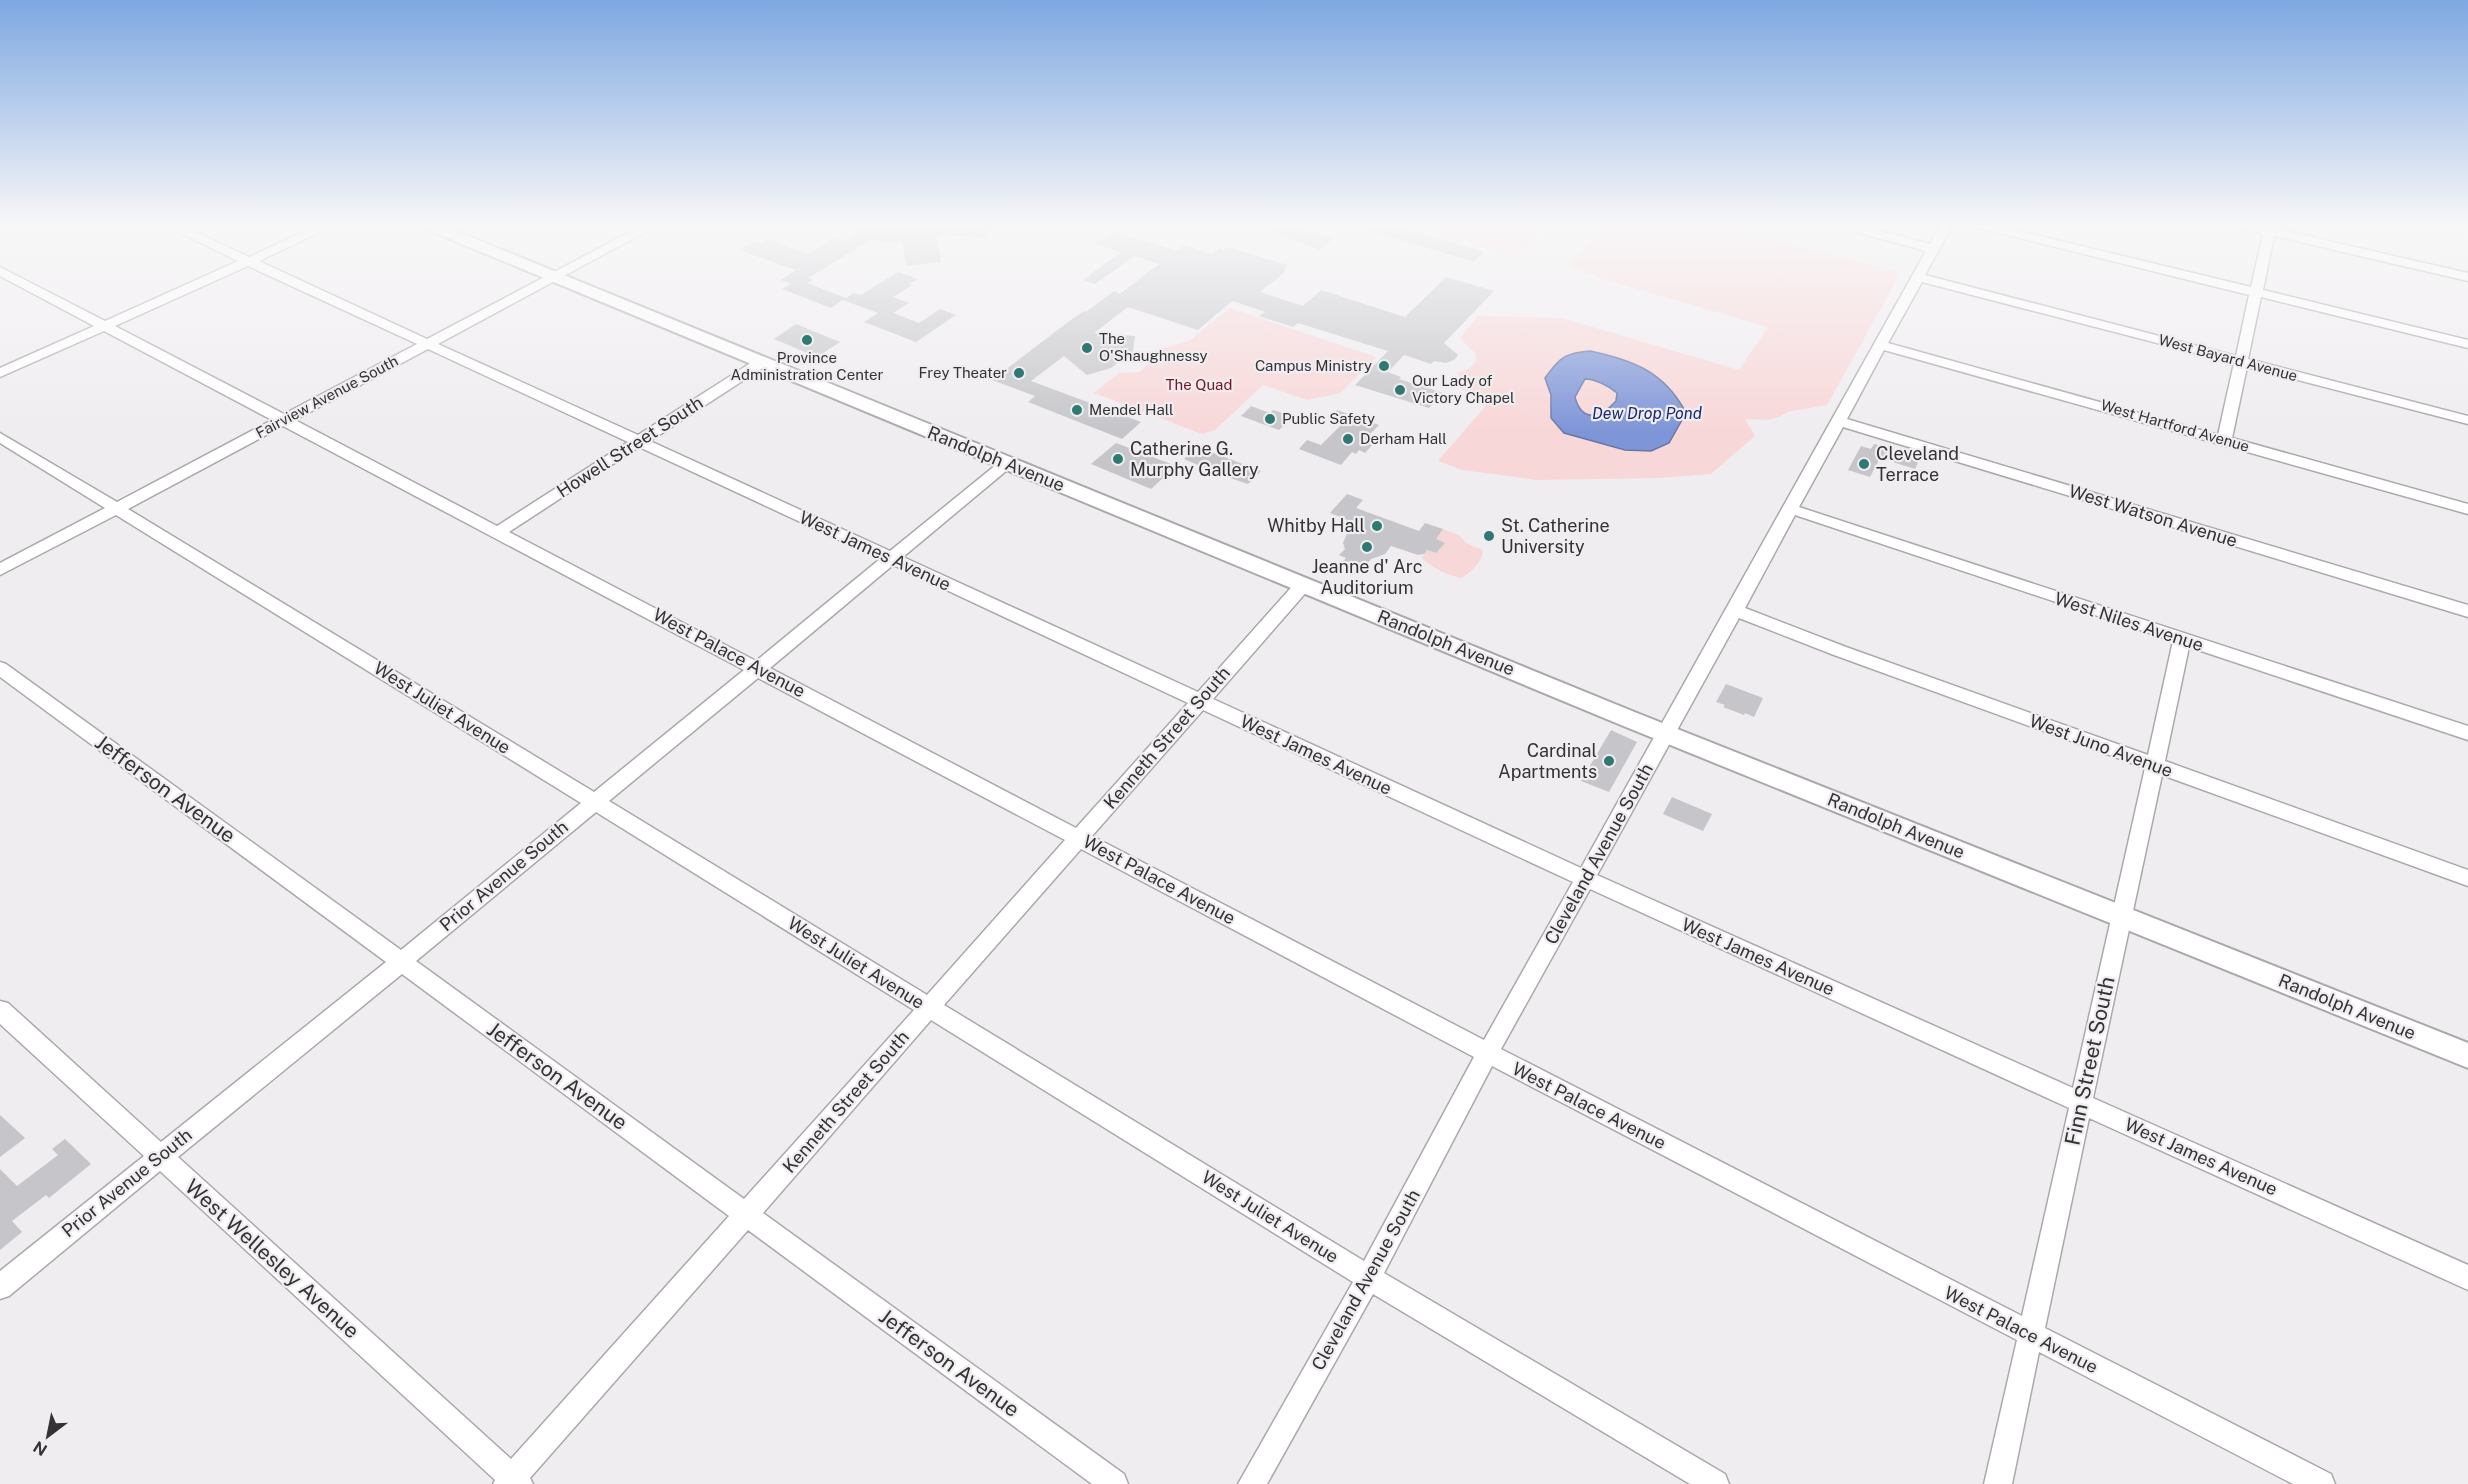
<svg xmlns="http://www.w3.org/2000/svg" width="2468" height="1484" font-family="'Public Sans',sans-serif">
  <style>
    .green { fill: #f8d7d8 }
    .water { fill: #7e95d7; stroke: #6878a6; stroke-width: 1.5; fill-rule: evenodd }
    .building { fill: #c6c5c9 }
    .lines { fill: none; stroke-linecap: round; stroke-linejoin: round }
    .minor-casing { stroke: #aba8ab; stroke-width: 3 }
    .major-casing { stroke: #aba8ab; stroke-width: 4 }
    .minor { fill: #fff; fill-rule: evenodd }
    .major { fill: #fff; fill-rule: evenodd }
    .poi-dot { fill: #307872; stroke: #f0edf0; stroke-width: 2 }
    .labels { text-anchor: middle; stroke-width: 4.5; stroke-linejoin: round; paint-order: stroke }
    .far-poi-label { font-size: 15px; fill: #343334; stroke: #f0edf0; text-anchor: start }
    .far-street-label { font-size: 15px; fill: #343334; stroke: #f0edf0 }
    .far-park-label { font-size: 15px; fill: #771427; stroke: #f0edf0 }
    .far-water-label { font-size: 16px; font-style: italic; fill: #182672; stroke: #f0edf0 }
    .street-label { font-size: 18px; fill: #343334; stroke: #f0edf0 }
    .poi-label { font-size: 18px; fill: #343334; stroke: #f0edf0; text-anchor: start }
    .near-street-label { font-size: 21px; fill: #343334; stroke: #f0edf0 }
  </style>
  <rect width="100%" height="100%" fill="#f0edf0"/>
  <g class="green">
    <polygon points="1408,224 1547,224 1516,256"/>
    <path d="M 1607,224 L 1713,224 L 1901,272 L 1827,405 L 1787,412 C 1775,422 1759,420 1745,419 L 1755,436 L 1711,474 L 1660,478 L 1537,480 L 1462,470 L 1438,461 L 1485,407 L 1481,399 L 1459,388 L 1458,373 L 1470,368 L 1476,361 L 1475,353 L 1460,338 L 1478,316 L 1562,318 L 1739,370 L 1768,327 L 1599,278 L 1568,265 Z"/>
    <polygon points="1230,308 1376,357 1341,393 1307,400 1263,385 1215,430 1202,434 1094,393 1119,373 1139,372 1153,360 1147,353 1189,341"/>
    <path d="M 1443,529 L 1459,535 L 1466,543 L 1483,550 C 1483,561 1472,571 1462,578 C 1447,575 1433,569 1422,558 L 1427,550 L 1436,553 L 1444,543 L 1436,539 Z"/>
  </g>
  <path class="water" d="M 1590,351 C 1633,360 1665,372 1686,413 L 1669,443 L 1651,451 L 1625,450 L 1564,433 L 1551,418 L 1551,395 L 1545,378 C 1560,357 1565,353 1590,351 ZM 1585,379 C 1595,379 1609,386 1617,393 L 1616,401 C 1602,417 1582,424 1575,397 Z"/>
  <g class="building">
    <polygon points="854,224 990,224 986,237 937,235 941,262 906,266 902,241 886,242 871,240 808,278 813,280 807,283 846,298 854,293 861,295 898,272 918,279 909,284 912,285 893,297 909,303 893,313 919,323 940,309 956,315 916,342 864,322 878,313 843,300 831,308 782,289 791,284 781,280 796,270 739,250 755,241 761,243 768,239 808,254 834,238 843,241 855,234"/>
    <polygon points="1281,224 1302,224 1297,228 1333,239 1320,250 1271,232"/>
    <polygon points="1357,224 1389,224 1484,252 1474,262 1356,227"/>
    <polygon points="1114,231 1176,251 1184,245 1212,254 1219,248 1224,250 1228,247 1287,265 1283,274 1260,292 1303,306 1321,290 1405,317 1446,277 1494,291 1444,343 1458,355 1454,360 1446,363 1434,361 1431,364 1404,355 1388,372 1401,377 1399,379 1443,393 1429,408 1355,385 1388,351 1298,323 1293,327 1259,316 1265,312 1232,301 1198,330 1128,307 1094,333 1135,336 1133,351 1111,368 1087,375 1064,356 1031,381 1141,422 1122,439 1028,402 1035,396 992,380 1068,322 1084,311 1086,312 1114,291 1120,294 1159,264 1134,256 1095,284 1083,280 1121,252 1096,244"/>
    <polygon points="796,324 840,342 817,357 774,339"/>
    <polygon points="1251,406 1270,413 1273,410 1293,416 1279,430 1241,416"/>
    <polygon points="1337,410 1379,425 1368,436 1371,437 1368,441 1374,443 1365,453 1359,450 1356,454 1352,452 1341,465 1299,449 1307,440 1321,445 1342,424 1329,419"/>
    <polygon points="1116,443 1145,454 1176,466 1151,489 1091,464"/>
    <polygon points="1874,444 1920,458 1915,469 1880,458 1870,477 1848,470 1861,446 1871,449"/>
    <polygon points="1197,447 1227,458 1261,471 1248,484 1221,475 1184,459"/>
    <polygon points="1347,494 1363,500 1356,508 1419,531 1425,523 1443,529 1436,539 1445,543 1436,553 1427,550 1424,554 1418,555 1391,546 1385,554 1371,559 1365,566 1359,563 1356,566 1343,561 1346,558 1339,555 1345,549 1343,543 1349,529 1347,529 1353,522 1330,513"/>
    <polygon points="1726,684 1763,698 1754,717 1745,713 1744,715 1723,707 1725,705 1716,702"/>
    <polygon points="1611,730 1637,742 1609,792 1581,781"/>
    <polygon points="1672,797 1712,814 1703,831 1663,814"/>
    <polygon points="0,1115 25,1138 0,1157"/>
    <polygon points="65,1139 91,1164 49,1198 46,1195 12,1221 22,1232 0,1250 0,1169 17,1186 58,1155 52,1149"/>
  </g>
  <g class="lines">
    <g class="minor-casing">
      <g id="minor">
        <polygon points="0,224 12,224 0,231"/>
        <path d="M 162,224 L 178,224 L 249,257 L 321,224 L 337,224 L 259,261 L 427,339 L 645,224 L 660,224 L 438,344 L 638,435 L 757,359 L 767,359 L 769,362 L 767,365 L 650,441 L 890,551 L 1002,460 L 1012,460 L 1014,463 L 1012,466 L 903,557 L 1198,692 L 1297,581 L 1309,581 L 1311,585 L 1309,589 L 1213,699 L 1581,868 L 1926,251 L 1834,226 L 1832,224 L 1852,224 L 1930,244 L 1941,224 L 1953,224 L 1925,275 L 2236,356 L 2249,295 L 1971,226 L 1969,224 L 1990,224 L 2251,287 L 2263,234 L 2233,226 L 2231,224 L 2265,227 L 2265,224 L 2277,224 L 2276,229 L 2468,273 L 2468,281 L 2274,236 L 2263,290 L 2468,340 L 2468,348 L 2261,297 L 2248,359 L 2468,416 L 2468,424 L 2247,367 L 2232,438 L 2468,504 L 2468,514 L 1884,350 L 1847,419 L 2468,605 L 2468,617 L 1843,427 L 1799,507 L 2468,726 L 2468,740 L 2189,647 L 2165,761 L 2468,870 L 2468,886 L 2162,775 L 2093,1098 L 2468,1265 L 2468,1290 L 2089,1118 L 2045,1328 L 2331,1474 L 2335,1484 L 2293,1484 L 2039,1352 L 2012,1484 L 1984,1484 L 2017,1340 L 1492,1066 L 1384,1273 L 1725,1474 L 1729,1484 L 1690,1484 L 1373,1294 L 1267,1484 L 1238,1484 L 1353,1282 L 931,1020 L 763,1213 L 1124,1474 L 1128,1484 L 1092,1484 L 748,1230 L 530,1478 L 533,1484 L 493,1484 L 495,1480 L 160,1171 L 9,1296 L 0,1299 L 0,1271 L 144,1156 L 0,1024 L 0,1001 L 8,1003 L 161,1142 L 386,962 L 0,677 L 0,662 L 6,664 L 401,950 L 581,803 L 116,515 L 0,575 L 0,563 L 105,508 L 0,443 L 0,433 L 117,502 L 272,420 L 104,331 L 0,377 L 0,368 L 94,326 L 0,276 L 0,267 L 105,321 L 238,261 ZM 248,266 L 417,344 L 284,414 L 115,326 ZM 1922,282 L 2234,363 L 2218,435 L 1888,343 ZM 428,349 L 628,442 L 497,526 L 295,420 ZM 283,426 L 744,670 L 594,792 L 128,509 ZM 639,447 L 880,559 L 756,661 L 509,532 ZM 1795,515 L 2173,641 L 2148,755 L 1846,647 L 1745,608 ZM 893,565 L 1188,703 L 1076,828 L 770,668 ZM 1739,618 L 1834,655 L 2145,768 L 2073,1088 L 1597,875 ZM 758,678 L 1065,840 L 927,995 L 609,801 ZM 1203,710 L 1573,882 L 1484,1040 L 1092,836 ZM 596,812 L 914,1010 L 744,1199 L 416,961 ZM 1081,849 L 1474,1057 L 1364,1261 L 944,1005 ZM 1590,889 L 2069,1108 L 2022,1316 L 1501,1049 ZM 402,974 L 729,1216 L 511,1459 L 178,1157 Z"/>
      </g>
    </g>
    <g class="major-casing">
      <polygon id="major" points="419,224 439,224 1637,713 2468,1043 2468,1068 1621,725 421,227"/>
    </g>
    <use href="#minor" class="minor"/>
    <use href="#major" class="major"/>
  </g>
  <linearGradient id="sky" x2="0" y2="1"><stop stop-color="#7da8e1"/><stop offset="0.52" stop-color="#f8f7f8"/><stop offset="1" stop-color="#f8f7f8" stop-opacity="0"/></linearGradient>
  <rect width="2468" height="432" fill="url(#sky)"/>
  <g class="poi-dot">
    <circle cx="807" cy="340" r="6"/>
    <circle cx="1087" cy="348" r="6"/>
    <circle cx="1384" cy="366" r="6"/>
    <circle cx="1019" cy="373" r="6"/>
    <circle cx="1400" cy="390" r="6"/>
    <circle cx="1077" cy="410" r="6"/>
    <circle cx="1270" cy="419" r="6"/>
    <circle cx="1348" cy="439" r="6"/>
    <circle cx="1118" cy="459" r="6"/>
    <circle cx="1864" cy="464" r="6"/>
    <circle cx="1377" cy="526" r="6"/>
    <circle cx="1489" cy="536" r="6"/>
    <circle cx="1367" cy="547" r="6"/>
    <circle cx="1609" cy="761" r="6"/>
  </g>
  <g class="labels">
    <g class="far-poi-label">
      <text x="1099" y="344">The<tspan x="1099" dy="17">O'Shaughnessy</tspan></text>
      <text x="807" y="363" text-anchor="middle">Province<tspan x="807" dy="17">Administration Center</tspan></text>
      <text x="1372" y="371" text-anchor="end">Campus Ministry</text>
      <text x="1007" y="378" text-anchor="end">Frey Theater</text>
      <text x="1412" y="386">Our Lady of<tspan x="1412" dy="17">Victory Chapel</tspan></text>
      <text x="1089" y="415">Mendel Hall</text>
      <text x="1282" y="424">Public Safety</text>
      <text x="1360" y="444">Derham Hall</text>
    </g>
    <g class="far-street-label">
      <text transform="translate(2228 358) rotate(15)" y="5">West Bayard Avenue</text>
      <text transform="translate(327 397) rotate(-28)" y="5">Fairview Avenue South</text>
      <text transform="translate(2175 426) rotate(16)" y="5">West Hartford Avenue</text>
    </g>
    <g class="far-park-label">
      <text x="1199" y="390">The Quad</text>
    </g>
    <g class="far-water-label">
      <text x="1647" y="419">Dew Drop Pond</text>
    </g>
    <g class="street-label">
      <text transform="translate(630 447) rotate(-33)" y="6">Howell Street South</text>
      <text transform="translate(996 459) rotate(22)" y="6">Randolph Avenue</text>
      <text transform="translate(2153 516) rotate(17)" y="6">West Watson Avenue</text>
      <text transform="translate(875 551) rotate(25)" y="6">West James Avenue</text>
      <text transform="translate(2129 622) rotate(18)" y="6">West Niles Avenue</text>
      <text transform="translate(1446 643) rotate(22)" y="6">Randolph Avenue</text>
      <text transform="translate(729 653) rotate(28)" y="6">West Palace Avenue</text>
      <text transform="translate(442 708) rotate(32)" y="6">West Juliet Avenue</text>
      <text transform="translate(1167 738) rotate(-49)" y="6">Kenneth Street South</text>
      <text transform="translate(2101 746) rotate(20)" y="6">West Juno Avenue</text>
      <text transform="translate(1316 755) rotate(25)" y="6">West James Avenue</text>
      <text transform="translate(1896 826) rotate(22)" y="6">Randolph Avenue</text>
      <text transform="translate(1599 854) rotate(-61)" y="6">Cleveland Avenue South</text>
      <text transform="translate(504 876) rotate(-40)" y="6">Prior Avenue South</text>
      <text transform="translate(1159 880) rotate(28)" y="6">West Palace Avenue</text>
      <text transform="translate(1758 957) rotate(24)" y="6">West James Avenue</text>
      <text transform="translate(856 963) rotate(32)" y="6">West Juliet Avenue</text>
      <text transform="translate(2347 1007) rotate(22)" y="6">Randolph Avenue</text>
      <text transform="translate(846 1102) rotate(-49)" y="6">Kenneth Street South</text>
      <text transform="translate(1589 1106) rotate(27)" y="6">West Palace Avenue</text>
      <text transform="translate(2201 1157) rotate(24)" y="6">West James Avenue</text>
      <text transform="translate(127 1183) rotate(-39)" y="6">Prior Avenue South</text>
      <text transform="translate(1270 1217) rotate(32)" y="6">West Juliet Avenue</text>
      <text transform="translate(1366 1280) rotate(-61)" y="6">Cleveland Avenue South</text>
      <text transform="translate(2021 1330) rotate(27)" y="6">West Palace Avenue</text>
    </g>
    <g class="poi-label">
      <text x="1130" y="455">Catherine G.<tspan x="1130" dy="21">Murphy Gallery</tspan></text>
      <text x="1876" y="460">Cleveland<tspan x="1876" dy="21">Terrace</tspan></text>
      <text x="1365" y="532" text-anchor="end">Whitby Hall</text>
      <text x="1501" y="532">St. Catherine<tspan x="1501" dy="21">University</tspan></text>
      <text x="1367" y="573" text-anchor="middle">Jeanne d' Arc<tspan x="1367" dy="21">Auditorium</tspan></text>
      <text x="1597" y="757" text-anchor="end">Cardinal<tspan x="1597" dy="21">Apartments</tspan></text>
    </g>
    <g class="near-street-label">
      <text transform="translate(165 789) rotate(36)" y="7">Jefferson Avenue</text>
      <text transform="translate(2090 1061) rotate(-78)" y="7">Finn Street South</text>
      <text transform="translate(557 1076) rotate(36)" y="7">Jefferson Avenue</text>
      <text transform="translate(272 1259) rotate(42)" y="7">West Wellesley Avenue</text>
      <text transform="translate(949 1363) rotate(36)" y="7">Jefferson Avenue</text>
    </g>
  </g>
  <g transform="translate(48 1436) rotate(212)" stroke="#f0edf0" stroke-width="4.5" paint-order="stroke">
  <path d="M0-4.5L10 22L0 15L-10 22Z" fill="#343334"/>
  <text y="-9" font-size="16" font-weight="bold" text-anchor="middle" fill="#343334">N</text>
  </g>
</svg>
